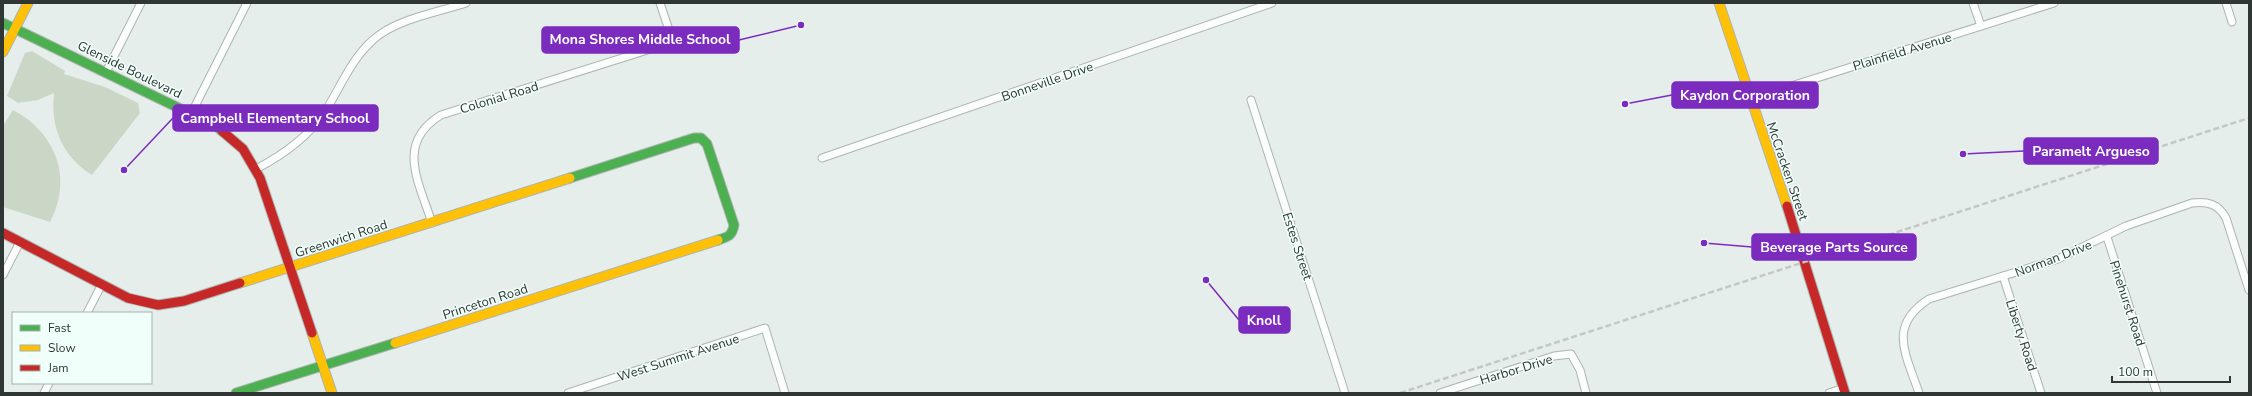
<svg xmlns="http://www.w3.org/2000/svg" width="2252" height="396" font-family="'Nunito Sans',sans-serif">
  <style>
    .green { fill: #cad7c7 }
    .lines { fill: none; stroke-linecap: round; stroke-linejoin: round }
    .street-casing { stroke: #adb4b1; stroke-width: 9 }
    .fast-casing { stroke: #adb4b1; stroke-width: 11 }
    .slow-casing { stroke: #adb4b1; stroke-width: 11 }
    .jam-casing { stroke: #adb4b1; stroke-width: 11 }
    .street { stroke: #fbfcfc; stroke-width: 7 }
    .fast { stroke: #4caf50; stroke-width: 9 }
    .slow { stroke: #ffc107; stroke-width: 9 }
    .jam { stroke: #c62828; stroke-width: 9 }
    .rail { stroke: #c5c7c6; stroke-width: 2.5; stroke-dasharray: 6 3; stroke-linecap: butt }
    .labels { text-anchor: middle; stroke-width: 3; stroke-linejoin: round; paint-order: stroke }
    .street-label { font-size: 13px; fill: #303634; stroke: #f0fffa }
    .leader { fill: none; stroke: #7b2cbf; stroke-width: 1.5 }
    .callout-dot { fill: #7b2cbf; stroke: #f0fffa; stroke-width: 1.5 }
    .callout { fill: #7b2cbf; stroke: #7b2cbf; stroke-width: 1.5 }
    .callout-label { font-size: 14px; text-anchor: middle; font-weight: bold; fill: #fff }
  </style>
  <rect width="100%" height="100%" fill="#e6eeeb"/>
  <g class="green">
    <path d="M 32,51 L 65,71 L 64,74 L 105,87 L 138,103 L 140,113 L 92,175 C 63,157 50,128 54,93 L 38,100 L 18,103 L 7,96 L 25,53 Z"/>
    <path d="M 13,110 C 56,133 73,178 50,222 L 3,207 L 3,126 Z"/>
  </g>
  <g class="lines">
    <g class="street-casing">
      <g id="street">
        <polyline points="1973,3 1981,26"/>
        <polyline points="2226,3 2232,22"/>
        <polyline points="106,72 141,3"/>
        <polyline points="1750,99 2054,3"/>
        <polyline points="1251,100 1345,393"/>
        <polyline points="191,114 247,3"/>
        <polyline points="822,158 1272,3"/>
        <path d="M 256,169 C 281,156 308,137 324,113 C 340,89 350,60 373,40 C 396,19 436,13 466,3"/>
        <path d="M 432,223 C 419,182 395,143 441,115 L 673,42 L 660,3"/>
        <polyline points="2107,237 2157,393"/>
        <polyline points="3,275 20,242"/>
        <polyline points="2003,276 2041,393"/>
        <polyline points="87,313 102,284"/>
        <polyline points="44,393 49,383"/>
        <polyline points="568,393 765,328 785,393"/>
        <polyline points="1440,393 1554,356 1571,354 1580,370 1586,393"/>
        <polyline points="1829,393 1844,388"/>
        <path d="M 1919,393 C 1906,354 1887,326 1929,299 L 2058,259 L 2126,226 L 2192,203 C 2208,201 2218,204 2226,218 L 2249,290"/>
      </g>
    </g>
    <g class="fast-casing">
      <g id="fast">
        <polyline points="3,23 216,126 222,131"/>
        <path d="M 570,178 L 694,138 L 701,138 L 707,144 L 734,225 C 732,236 728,237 718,240"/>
        <polyline points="236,393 395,343"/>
      </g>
    </g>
    <g class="slow-casing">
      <g id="slow">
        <polyline points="1719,3 1787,206"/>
        <polyline points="3,52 28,3"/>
        <polyline points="240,283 570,178"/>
        <polyline points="312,333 332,393"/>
        <polyline points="395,343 718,240"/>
      </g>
    </g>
    <g class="jam-casing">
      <g id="jam">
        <polyline points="222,131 243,149 260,178 312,333"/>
        <polyline points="1787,206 1845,393"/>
        <polyline points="3,233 128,298 158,305 184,301 240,283"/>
      </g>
    </g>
    <use href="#street" class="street"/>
    <use href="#fast" class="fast"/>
    <use href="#slow" class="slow"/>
    <use href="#jam" class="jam"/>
    <polyline class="rail" points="1400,393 2249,118"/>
  </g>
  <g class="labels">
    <g class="street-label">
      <text transform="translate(1902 51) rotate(-17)" y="5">Plainfield Avenue</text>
      <text transform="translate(130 69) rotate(26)" y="5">Glenside Boulevard</text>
      <text transform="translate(1047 81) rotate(-19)" y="5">Bonneville Drive</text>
      <text transform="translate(499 97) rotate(-17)" y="5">Colonial Road</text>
      <text transform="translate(1788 171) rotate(71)" y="5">McCracken Street</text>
      <text transform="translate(341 238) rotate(-18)" y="5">Greenwich Road</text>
      <text transform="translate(1298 246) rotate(72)" y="5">Estes Street</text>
      <text transform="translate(2053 258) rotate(-21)" y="5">Norman Drive</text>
      <text transform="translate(485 301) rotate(-18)" y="5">Princeton Road</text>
      <text transform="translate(2128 303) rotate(72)" y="5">Pinehurst Road</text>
      <text transform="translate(2022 335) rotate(72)" y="5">Liberty Road</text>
      <text transform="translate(678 357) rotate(-18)" y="5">West Summit Avenue</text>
      <text transform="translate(1516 369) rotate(-17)" y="5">Harbor Drive</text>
    </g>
  </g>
  <path class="leader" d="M801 25L739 40M1625 104L1672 95M124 170L173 118M1963 154L2024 151M1704 243L1752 247M1206 280L1239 320"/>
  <g class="callout-dot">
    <circle cx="801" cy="25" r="4"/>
    <circle cx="1625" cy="104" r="4"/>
    <circle cx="124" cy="170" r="4"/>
    <circle cx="1963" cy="154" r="4"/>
    <circle cx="1704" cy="243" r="4"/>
    <circle cx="1206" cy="280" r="4"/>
  </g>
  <g class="callout">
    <rect x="542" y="27" width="197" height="26" rx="4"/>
    <rect x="1672" y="82" width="146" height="26" rx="4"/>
    <rect x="173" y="105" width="205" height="26" rx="4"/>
    <rect x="2024" y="138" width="134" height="26" rx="4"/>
    <rect x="1752" y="234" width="164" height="26" rx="4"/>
    <rect x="1239" y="307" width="51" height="26" rx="4"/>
  </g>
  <g class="callout-label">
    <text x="640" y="44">Mona Shores Middle School</text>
    <text x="1745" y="100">Kaydon Corporation</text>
    <text x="275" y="123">Campbell Elementary School</text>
    <text x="2091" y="156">Paramelt Argueso</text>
    <text x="1834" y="252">Beverage Parts Source</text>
    <text x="1264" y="325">Knoll</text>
  </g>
  <rect width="2252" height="396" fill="none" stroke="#303634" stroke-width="8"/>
  <rect x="12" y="312" width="140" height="72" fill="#f0fffa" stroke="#a3afab"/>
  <rect x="20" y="325" width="20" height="6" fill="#4caf50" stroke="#a3afab"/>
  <text x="48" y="332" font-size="12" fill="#303634">Fast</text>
  <rect x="20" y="345" width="20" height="6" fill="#ffc107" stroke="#a3afab"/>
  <text x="48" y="352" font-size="12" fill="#303634">Slow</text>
  <rect x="20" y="365" width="20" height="6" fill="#c62828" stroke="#a3afab"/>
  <text x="48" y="372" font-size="12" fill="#303634">Jam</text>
  <path d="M2112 376v6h118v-6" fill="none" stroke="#303634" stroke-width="2"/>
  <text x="2118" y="376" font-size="12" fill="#303634" stroke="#f0fffa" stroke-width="3" paint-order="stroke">100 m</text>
</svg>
